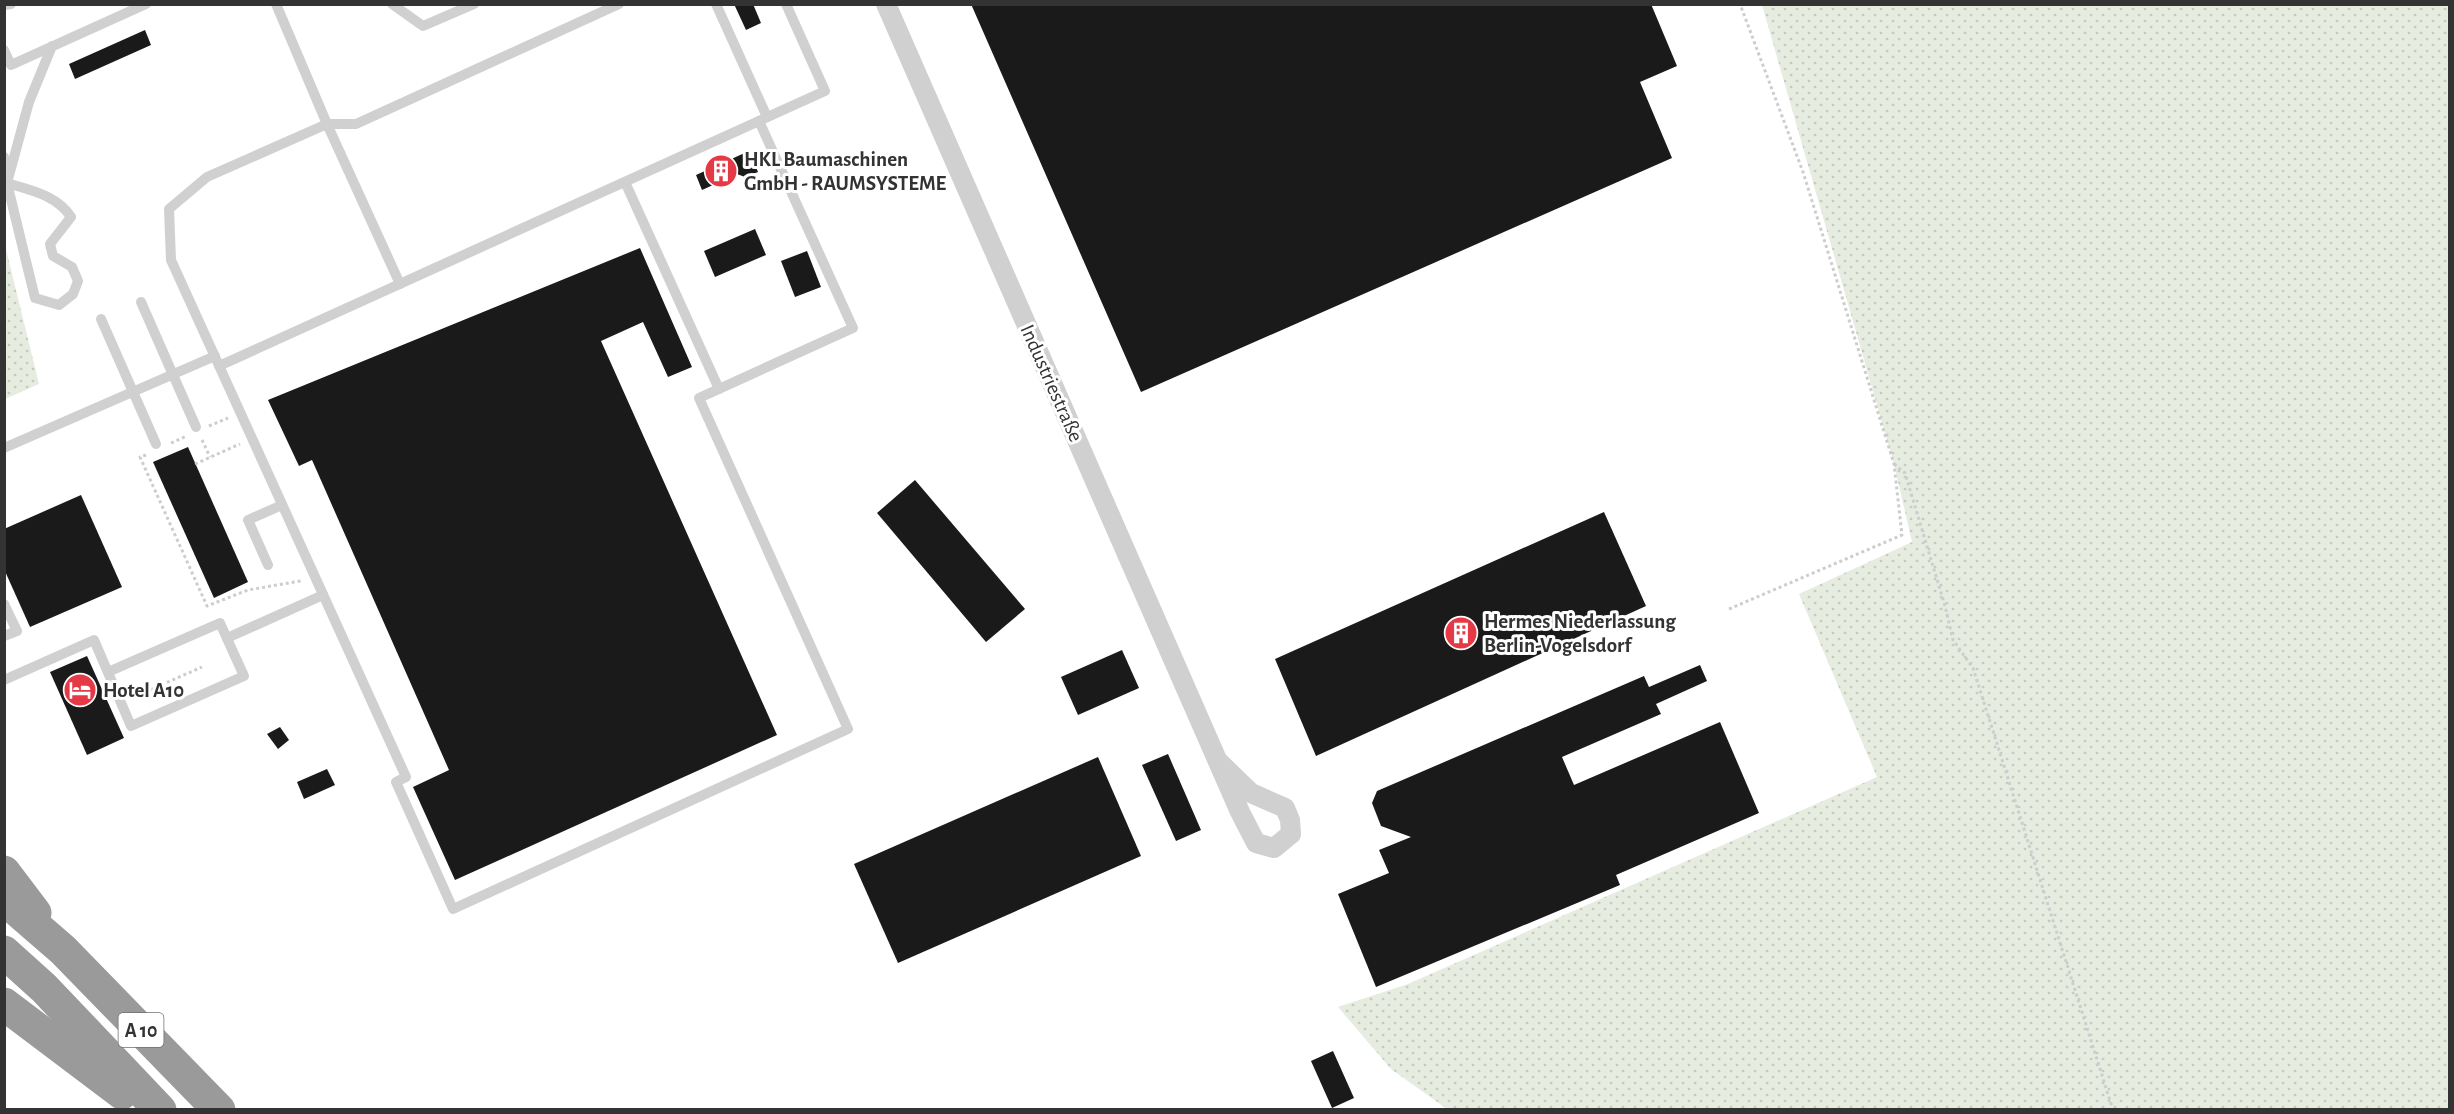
<svg xmlns="http://www.w3.org/2000/svg" width="2454" height="1114" font-family="'Alegreya Sans',sans-serif">
  <style>
    .grass { fill: url(#grass-dots) }
    .building { fill: #1a1a1a }
    .lines { fill: none; stroke-linecap: round; stroke-linejoin: round }
    .path { stroke: #cdcdcd; stroke-width: 3; stroke-dasharray: 3 3; stroke-linecap: butt }
    .lane { stroke: #d0d0d0; stroke-width: 10 }
    .street { stroke: #d0d0d0; stroke-width: 20 }
    .highway { stroke: #9a9a9a; stroke-width: 33 }
    .labels { text-anchor: middle; stroke-width: 6; stroke-linejoin: round; paint-order: stroke }
    .shield { fill: #fff; stroke: #707070; stroke-width: 1.5 }
    .shield-label { font-size: 20px; font-weight: bold; fill: #333 }
    .poi-label { font-size: 21px; font-weight: bold; fill: #333; stroke: #fff; text-anchor: start }
    .street-label { font-size: 21px; fill: #333; stroke: #fff }
  </style>
  <defs>
    <pattern id="grass-dots" width="8" height="8" patternUnits="userSpaceOnUse" patternTransform="scale(1.5)"><rect width="8" height="8" fill="#e6ecdf"/><path d="M2 2h.1M6 6h.1" fill="none" stroke="#c6cbc0" stroke-width="1.8" stroke-linecap="round"/></pattern>
  </defs>
  <rect width="100%" height="100%" fill="#fff"/>
  <g class="grass">
    <polygon points="1762,5 2449,5 2449,1109 1447,1109 1391,1069 1338,1007 1408,984 1877,777 1799,594 1912,542 1894,464"/>
    <polygon points="4,241 39,384 5,399 4,399"/>
  </g>
  <g class="building">
    <polygon points="734,4 753,4 761,23 746,30"/>
    <polygon points="971,4 1651,4 1677,66 1640,82 1672,158 1141,392"/>
    <polygon points="145,30 151,45 75,79 69,64"/>
    <polygon points="749,151 758,172 745,177 737,174 734,182 725,186 722,181 702,190 696,175"/>
    <polygon points="755,229 766,255 715,277 704,251"/>
    <polygon points="640,248 692,367 668,377 643,322 601,341 777,735 455,880 413,787 449,770 312,460 299,466 268,400"/>
    <polygon points="807,251 821,287 795,297 781,261"/>
    <polygon points="188,447 248,582 214,598 153,462"/>
    <polygon points="915,480 1025,609 986,642 877,513"/>
    <polygon points="81,495 122,587 30,627 4,569 4,529"/>
    <polygon points="1604,512 1646,606 1316,756 1275,659"/>
    <polygon points="1122,650 1139,688 1078,715 1061,677"/>
    <polygon points="87,656 124,738 87,755 50,672"/>
    <polygon points="1700,665 1707,681 1656,704 1661,714 1562,757 1574,785 1720,722 1759,813 1616,875 1620,885 1376,987 1338,894 1389,873 1379,850 1411,837 1381,826 1372,803 1377,791 1644,676 1649,687"/>
    <polygon points="280,727 289,740 278,749 267,734"/>
    <polygon points="1168,754 1201,830 1176,841 1142,765"/>
    <polygon points="1098,757 1141,856 898,963 854,864"/>
    <polygon points="327,769 335,785 304,799 297,782"/>
    <polygon points="1333,1051 1354,1098 1332,1108 1311,1061"/>
  </g>
  <g class="lines">
    <g class="path">
      <polyline points="209,426 228,418"/>
      <polyline points="202,440 210,457"/>
      <polyline points="171,443 187,436"/>
      <polyline points="146,455 140,457 207,606 248,590 301,581"/>
      <polyline points="195,464 240,444"/>
      <polyline points="1894,464 1905,473 1945,606 1953,640 1973,668 2113,1110"/>
      <polyline points="1729,609 1902,535 1894,464 1803,172 1740,4"/>
      <polyline points="134,697 202,667"/>
    </g>
    <g class="lane">
      <polyline points="276,4 327,124 356,124 619,4"/>
      <polyline points="392,4 423,26 474,4"/>
      <polyline points="716,4 767,117"/>
      <polyline points="4,5 11,4"/>
      <polyline points="4,50 11,65 146,4"/>
      <polyline points="4,157 7,183 29,102 52,46"/>
      <polyline points="625,182 719,389"/>
      <path d="M 7,183 C 30,190 57,195 71,217 L 50,244 L 53,256 L 72,267 L 78,281 L 73,294 L 59,305 L 35,298 Z"/>
      <polyline points="400,284 327,124 207,177 169,209 171,260 406,777 396,782 453,909 848,729 699,398 853,328 759,121"/>
      <polyline points="141,302 196,427"/>
      <polyline points="101,319 156,444"/>
      <polyline points="219,366 825,91 786,4"/>
      <polyline points="4,448 215,356"/>
      <polyline points="268,565 248,520 282,505"/>
      <polyline points="4,604 17,631 4,636"/>
      <polyline points="227,638 323,595"/>
      <polyline points="4,680 94,640 131,726 244,676 220,623 108,672"/>
    </g>
    <polyline class="street" points="886,4 1240,812 1256,843 1274,848 1291,834 1290,820 1285,808 1251,793 1219,762"/>
    <g class="highway">
      <polyline points="4,872 35,913"/>
      <polyline points="4,899 63,950 219,1110"/>
      <polyline points="4,952 44,988 160,1110"/>
      <polyline points="4,1004 122,1093"/>
    </g>
  </g>
  <defs>
    <g id="building-disc" transform="scale(1.725)"><circle r="9.5" fill="#e63946" stroke="#fff"/><path d="M-4-6H4V6H1V3H-1V6H-4ZM-2.5-4.3h1.7v1.8h-1.7ZM.8-4.3h1.7v1.8H.8ZM-2.5-1h1.7V.8h-1.7ZM.8-1h1.7V.8H.8Z" fill="#fff"/></g>
    <g id="hotel-disc" transform="scale(1.725)"><circle r="9.5" fill="#e63946" stroke="#fff"/><path d="M-6-4.5h1.5V1H6V5H4.5V3h-9V5H-6ZM-4 0a1.8 1.8 0 1 1 3.6 0ZM.5 0V-2.5h3Q6-2.5 6 0Z" fill="#fff"/></g>
  </defs>
  <g fill-rule="evenodd">
    <use href="#building-disc" x="721" y="171"/>
    <use href="#building-disc" x="1461" y="633"/>
    <use href="#hotel-disc" x="80" y="690"/>
  </g>
  <g class="labels">
    <rect class="shield" x="118.5" y="1013" width="45" height="34" rx="4.5"/>
    <g class="shield-label">
      <text x="141" y="1037">A 10</text>
    </g>
    <g class="poi-label">
      <text x="744" y="166">HKL Baumaschinen<tspan x="744" dy="24">GmbH - RAUMSYSTEME</tspan></text>
      <text x="1484" y="628">Hermes Niederlassung<tspan x="1484" dy="24">Berlin-Vogelsdorf</tspan></text>
      <text x="103" y="697">Hotel A10</text>
    </g>
    <g class="street-label">
      <text transform="translate(1052 383) rotate(66)" y="7">Industriestraße</text>
    </g>
  </g>
  <rect width="2454" height="1114" fill="none" stroke="#333333" stroke-width="12"/>
</svg>
